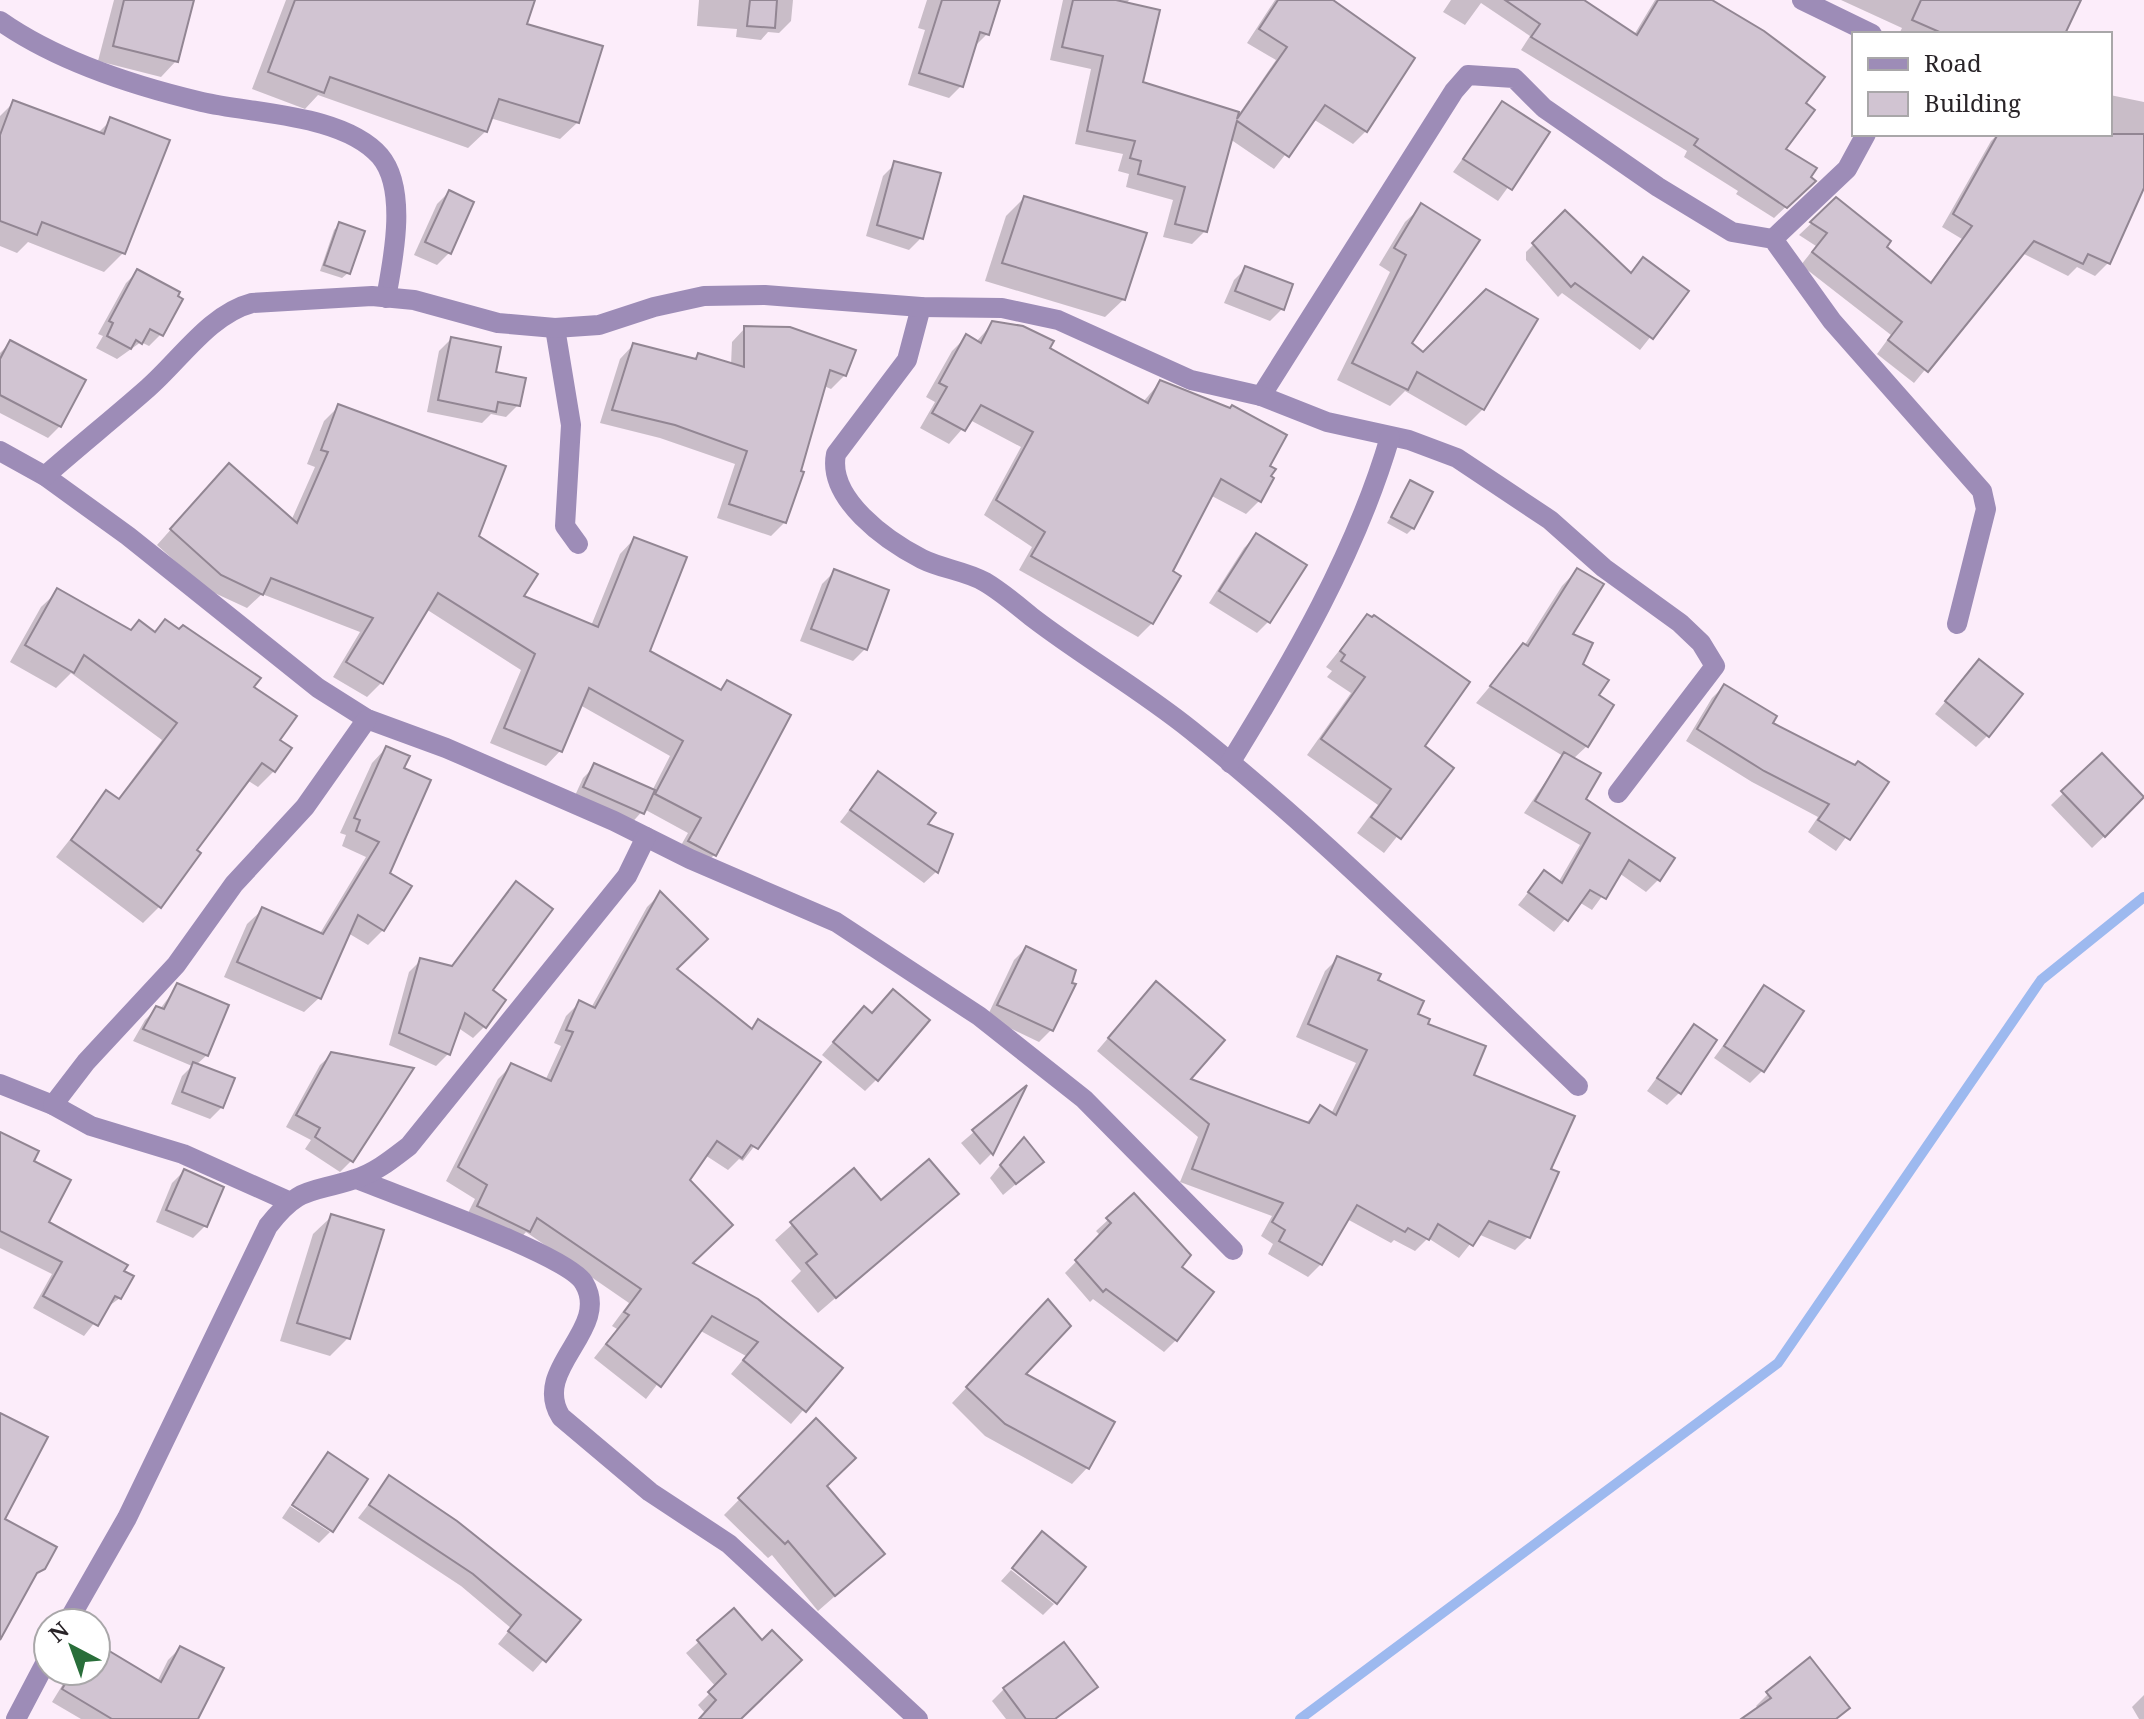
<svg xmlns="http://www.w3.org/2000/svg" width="2144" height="1719" font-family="'Noto Serif',serif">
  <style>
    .shadow { fill: #0003 }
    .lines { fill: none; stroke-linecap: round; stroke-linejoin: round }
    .stream { stroke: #9db9ef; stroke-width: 10 }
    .building { fill: #d1c4d2; stroke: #928693; stroke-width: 2 }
    .minor { stroke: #9d8cb7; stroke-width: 20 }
  </style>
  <rect width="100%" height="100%" fill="#fcedfa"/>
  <g class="shadow">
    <polygon points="114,0 192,0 176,61 161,77 98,61"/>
    <polygon points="286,0 533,0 524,25 578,122 560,139 490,118 486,131 468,148 318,95 305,109 252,89"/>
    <polygon points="699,0 793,0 791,21 779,33 768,32 761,40 736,37 737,29 697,26"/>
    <polygon points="927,0 998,0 987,34 975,46 961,86 949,98 908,85 925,30 918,28"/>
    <polygon points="1063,0 1129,0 1126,4 1141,84 1239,114 1276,60 1247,43 1275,0 1326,0 1366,131 1353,144 1313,119 1274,169 1230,139 1205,231 1192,244 1163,237 1173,200 1126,187 1129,174 1118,171 1123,154 1075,144 1091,69 1050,60"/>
    <polygon points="1451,0 1580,0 1634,35 1655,0 1708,0 1803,103 1783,149 1813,181 1774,218 1736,194 1738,191 1684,157 1687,151 1521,50 1530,36 1481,3 1465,25 1443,12"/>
    <polygon points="1841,0 2080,0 2063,34 1899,34 1902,28"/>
    <polygon points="2110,95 2144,102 2144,185 2108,263 2095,276 2077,267 2068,276 2022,253 1914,383 1877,354 1891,335 1801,265 1816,246 1799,235 1836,200 1929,284 1962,239 1942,227 1991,141 1998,134 2110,134"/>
    <polygon points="14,102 97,134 111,120 167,141 123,253 104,272 28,242 17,253 0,246 0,116"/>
    <polygon points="1502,104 1547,133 1498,201 1453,172"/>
    <polygon points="895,164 921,238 909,250 866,236 883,176"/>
    <polygon points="449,192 449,253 437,265 414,255 437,204"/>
    <polygon points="1024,198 1124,299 1105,317 985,281 1006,216"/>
    <polygon points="1422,206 1410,343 1483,409 1466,426 1405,391 1390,406 1337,380 1390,272 1379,265 1405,222"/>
    <polygon points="1565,213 1629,274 1643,260 1686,292 1640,350 1562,293 1558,297 1526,260 1526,252"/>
    <polygon points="340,224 348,273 342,278 320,271 334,230"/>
    <polygon points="1246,268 1282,309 1270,321 1224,303 1234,280"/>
    <polygon points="138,271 161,334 149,346 141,342 117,359 96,348 103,336 98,334 126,283"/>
    <polygon points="993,323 1143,402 1160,382 1267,466 1260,500 1246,514 1210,495 1171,572 1152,623 1138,637 1019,570 1032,547 984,515 1021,447 970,420 949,444 920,428 935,402 926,397 952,351 966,337 976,342"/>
    <polygon points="745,328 845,375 831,389 824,386 785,522 771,536 717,518 735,464 660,438 600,423 620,359 633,345 693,361 698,355 731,365 732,342"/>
    <polygon points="451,339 494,374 518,405 506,417 491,414 482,423 427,412 439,351"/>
    <polygon points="11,342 60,426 48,438 0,413 0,353"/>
    <polygon points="339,406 477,537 521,597 591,626 620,554 634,539 647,652 719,691 727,682 714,855 700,869 675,856 688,833 644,809 630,825 573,800 583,778 595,766 652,791 670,756 580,705 560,751 546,766 490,743 521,670 426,609 381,683 367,697 333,677 360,632 262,594 247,608 206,589 157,545 215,480 291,521 315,467 307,464 324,421"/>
    <polygon points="1411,482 1413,528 1407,534 1387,523"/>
    <polygon points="1256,536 1269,621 1257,633 1209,603 1244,548"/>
    <polygon points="1577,570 1570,635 1596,696 1587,746 1573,759 1583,799 1658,880 1646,892 1619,873 1592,910 1579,902 1554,932 1518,905 1544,873 1558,883 1580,845 1524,813 1563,756 1476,703 1524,646 1562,586"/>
    <polygon points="834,572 865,649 853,661 800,641 822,584"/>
    <polygon points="58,591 130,632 153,633 165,621 251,688 278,741 274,771 258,787 247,780 194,851 159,907 143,923 56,857 107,793 117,800 162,740 71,673 56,688 10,662 41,607"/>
    <polygon points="1367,616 1422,746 1451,768 1384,853 1357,833 1378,805 1307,755 1351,693 1327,677 1332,671 1326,667"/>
    <polygon points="1979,661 1988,735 1976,747 1935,714"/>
    <polygon points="1724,686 1771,723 1886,782 1836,851 1808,832 1818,817 1752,782 1686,741 1712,698"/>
    <polygon points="386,748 402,769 383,930 368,945 348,933 319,998 304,1012 224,977 247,924 262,910 319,935 366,857 342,846 346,835 340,833 372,763"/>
    <polygon points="2102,756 2143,799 2092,848 2051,805"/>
    <polygon points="878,773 925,825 950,835 936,872 924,883 840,822"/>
    <polygon points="516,884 484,1027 473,1038 457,1027 448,1054 436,1066 389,1045 409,972 421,960 450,968"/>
    <polygon points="660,894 675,969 750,1030 759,1022 818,1063 743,1161 739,1159 728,1170 705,1155 688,1181 690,1264 840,1368 791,1424 731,1374 746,1356 699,1330 646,1399 594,1358 617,1329 612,1326 629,1303 526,1232 515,1244 465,1219 475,1199 446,1181 498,1079 511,1066 545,1081 561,1046 554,1043 566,1016 580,1002 591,1008 647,907"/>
    <polygon points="1026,948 1073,985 1051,1030 1039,1042 987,1017 1014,960"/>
    <polygon points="1338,958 1376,981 1416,1014 1472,1076 1549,1170 1528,1237 1515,1250 1478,1234 1459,1258 1428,1238 1415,1251 1394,1240 1391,1243 1347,1219 1321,1264 1308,1277 1268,1254 1273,1244 1261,1236 1272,1216 1180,1182 1198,1137 1097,1051 1144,996 1188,1080 1305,1124 1320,1108 1331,1114 1356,1063 1296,1037 1325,971"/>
    <polygon points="178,985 207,1055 196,1065 222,1107 210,1119 171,1104 182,1076 192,1066 133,1041 145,1020 157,1008 160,1009"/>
    <polygon points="1765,988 1762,1071 1750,1083 1714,1058"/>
    <polygon points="871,1015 877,1079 865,1091 822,1055 852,1020"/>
    <polygon points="1694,1027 1679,1093 1667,1105 1647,1091"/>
    <polygon points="332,1054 351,1161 340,1172 305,1149 311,1140 286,1127 320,1065"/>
    <polygon points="1021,1092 991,1154 980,1165 961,1143"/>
    <polygon points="0,1134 31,1162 47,1223 120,1298 106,1308 84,1336 33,1308 52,1274 0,1248"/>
    <polygon points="1012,1151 1042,1162 1003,1195 990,1178"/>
    <polygon points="853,1170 881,1202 956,1194 818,1313 791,1281 801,1271 775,1240"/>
    <polygon points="184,1171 205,1226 193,1238 156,1222 172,1183"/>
    <polygon points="332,1216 348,1338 330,1356 280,1341 313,1234"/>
    <polygon points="1108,1220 1179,1268 1176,1340 1164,1352 1093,1299 1090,1302 1065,1273 1101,1236 1096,1231"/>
    <polygon points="1033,1317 1023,1374 1112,1423 1087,1468 1072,1484 985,1436 952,1403"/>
    <polygon points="816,1421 825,1486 866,1569 818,1611 772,1555 768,1558 724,1515"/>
    <polygon points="328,1455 332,1529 292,1503"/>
    <polygon points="389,1478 578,1620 533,1672 498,1644 511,1628 461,1586 358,1518"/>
    <polygon points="290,1506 330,1532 319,1543 282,1518"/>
    <polygon points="1011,1570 1054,1604 1043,1615 1001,1581"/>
    <polygon points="734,1611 739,1719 700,1719 705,1713 698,1705 716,1687 686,1653"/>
    <polygon points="96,1645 157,1682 168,1660 180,1648 196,1719 81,1719 52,1702 71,1671 96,1671"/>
    <polygon points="1095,1687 1056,1719 1006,1719 992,1701 1004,1689"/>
    <polygon points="1768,1694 1836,1719 1744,1719 1759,1709 1756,1706"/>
    <polygon points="2144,1695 2144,1719 2139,1719 2132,1707"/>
  </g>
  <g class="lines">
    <polyline class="stream" points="1300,1719 1778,1363 2041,980 2144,897"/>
  </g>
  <g class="building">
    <polygon points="124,0 194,0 178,62 113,46"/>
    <polygon points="295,0 535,0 527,24 603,46 579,123 499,99 487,132 330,77 324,93 268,72"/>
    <polygon points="750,0 777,0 775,28 747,26"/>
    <polygon points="942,0 1000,0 989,35 980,32 963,87 919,73"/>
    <polygon points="1073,0 1116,0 1160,10 1143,82 1239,112 1237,119 1287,47 1259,29 1278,0 1333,0 1415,58 1367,132 1325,105 1289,157 1237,121 1207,232 1175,224 1185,187 1138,174 1141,161 1130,158 1135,141 1087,131 1103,56 1062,47"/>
    <polygon points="1505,0 1584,0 1637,35 1658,0 1712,0 1764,31 1825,77 1806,103 1815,110 1786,149 1817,168 1811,177 1816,181 1787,208 1694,145 1698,139 1531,37 1540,24"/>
    <polygon points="1921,0 2081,0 2065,34 1944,34 1912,20"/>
    <polygon points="13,100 104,134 110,117 170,140 125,254 42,222 37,235 0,221 0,135"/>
    <polygon points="1502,101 1550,132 1512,190 1463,159"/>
    <polygon points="1998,134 2144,134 2144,188 2110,264 2088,254 2083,264 2034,241 1928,372 1888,340 1902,322 1812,252 1827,233 1810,222 1836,197 1891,241 1887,247 1931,283 1972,226 1953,214"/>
    <polygon points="894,161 941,173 923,239 877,225"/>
    <polygon points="449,190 474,202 451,254 425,242"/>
    <polygon points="1024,196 1147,233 1125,300 1002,263"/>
    <polygon points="1421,203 1480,240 1412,343 1423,352 1486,289 1538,319 1484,410 1417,372 1408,390 1352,363 1406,255 1394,248"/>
    <polygon points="1565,210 1631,273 1643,257 1689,291 1653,339 1575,283 1571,287 1532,243"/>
    <polygon points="339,222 365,231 350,274 324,265"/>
    <polygon points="1245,266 1293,284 1284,310 1235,291"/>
    <polygon points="137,269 180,292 178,296 183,299 163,336 150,329 142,344 136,340 131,349 107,336 113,323 109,321"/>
    <polygon points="992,321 1023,326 1054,341 1050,348 1148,403 1160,380 1230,408 1232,405 1287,435 1270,466 1276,469 1271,476 1274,478 1261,502 1221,479 1173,571 1181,576 1153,624 1031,556 1045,532 996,500 1033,432 981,405 965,431 932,413 947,387 939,383 966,334 981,343"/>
    <polygon points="744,326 790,327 856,350 846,376 830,370 801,471 804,472 786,523 729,504 747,451 675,425 612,410 633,343 696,359 698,353 744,367"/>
    <polygon points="451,337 501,347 496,372 526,378 520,406 498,402 496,412 438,400"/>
    <polygon points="10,340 86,380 61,427 0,395 0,359"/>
    <polygon points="338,404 506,466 479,536 538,574 524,596 598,627 634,537 687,557 650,651 721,690 727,680 791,715 716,856 688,841 701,818 655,794 683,741 589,688 562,752 504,728 535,654 438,593 383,684 346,662 373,618 271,578 263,595 221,575 170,529 229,463 297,523 328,452 321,450"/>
    <polygon points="1410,480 1433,492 1414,529 1391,517"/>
    <polygon points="1256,533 1307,565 1270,623 1219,591"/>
    <polygon points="1577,568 1604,584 1573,634 1593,643 1583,664 1609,680 1599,695 1614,705 1588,747 1490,686 1523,643 1528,646"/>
    <polygon points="834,569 889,590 867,650 811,629"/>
    <polygon points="57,588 131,630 139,620 155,632 165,619 179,629 183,625 261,678 254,687 297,716 280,740 292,748 275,772 262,763 197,850 201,853 161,908 71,840 106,790 119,799 177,723 84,655 74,673 25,645"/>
    <polygon points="1367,614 1372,617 1374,615 1470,682 1425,746 1454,768 1401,839 1371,817 1391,789 1321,739 1365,677 1341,661 1345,655 1340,651"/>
    <polygon points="1979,659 2023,694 1989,737 1945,701"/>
    <polygon points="1724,684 1777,716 1773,723 1855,765 1858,761 1889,782 1850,840 1818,820 1829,804 1764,771 1697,729"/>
    <polygon points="386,746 410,756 404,768 431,780 390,873 412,886 384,931 358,915 321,999 237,962 262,907 323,934 379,842 356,831 360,820 354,818"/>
    <polygon points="1564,752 1601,773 1586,799 1675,858 1660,881 1629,860 1606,899 1590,890 1568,921 1528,892 1544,870 1562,883 1590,833 1535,801"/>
    <polygon points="2102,753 2144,797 2105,837 2061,791"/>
    <polygon points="594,763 655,790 644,814 583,787"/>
    <polygon points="878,771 936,813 928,824 953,834 938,873 850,810"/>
    <polygon points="516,881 553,909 493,990 506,1000 486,1028 465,1013 450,1055 399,1033 420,958 452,966"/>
    <polygon points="660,891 708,939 677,969 752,1029 758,1019 821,1062 758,1149 751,1145 742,1158 717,1141 690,1180 733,1225 693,1263 758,1299 843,1368 806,1412 743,1360 758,1342 712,1316 661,1387 606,1344 629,1315 624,1312 641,1289 537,1218 530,1232 477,1206 487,1185 458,1167 511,1063 551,1081 573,1032 566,1030 579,1000 595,1008"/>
    <polygon points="1026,946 1076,970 1072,983 1076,984 1053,1031 997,1005"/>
    <polygon points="1337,956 1381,974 1378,980 1424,1001 1418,1014 1430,1019 1428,1024 1486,1046 1474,1075 1575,1116 1551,1169 1559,1172 1530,1238 1489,1221 1473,1246 1438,1224 1429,1240 1408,1228 1405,1232 1357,1205 1322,1265 1279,1241 1285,1230 1272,1222 1283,1203 1192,1169 1209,1124 1108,1038 1156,981 1225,1040 1191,1079 1309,1123 1320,1105 1336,1115 1367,1050 1308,1024"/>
    <polygon points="177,983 229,1005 208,1056 143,1029 156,1006 164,1009"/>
    <polygon points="1764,985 1804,1011 1764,1072 1724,1046"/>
    <polygon points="893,989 930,1020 878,1081 833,1042 864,1006 872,1013"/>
    <polygon points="1694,1024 1717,1040 1681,1094 1657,1078"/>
    <polygon points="331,1052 414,1068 353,1162 315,1137 320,1128 296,1115"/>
    <polygon points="193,1062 235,1078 223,1108 182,1092"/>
    <polygon points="1027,1085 993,1155 972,1130"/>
    <polygon points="0,1132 39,1151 34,1161 71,1180 49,1222 128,1265 124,1271 134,1276 121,1299 115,1296 98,1326 43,1296 62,1262 0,1231"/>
    <polygon points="1024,1137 1044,1162 1016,1184 1000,1165"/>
    <polygon points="929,1159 959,1194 836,1298 806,1263 817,1254 790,1222 854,1168 881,1200"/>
    <polygon points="184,1169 224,1187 207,1227 166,1210"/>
    <polygon points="1134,1193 1191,1255 1182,1267 1214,1292 1177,1341 1106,1289 1103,1292 1075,1260 1111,1223 1106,1218"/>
    <polygon points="331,1214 384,1230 350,1339 297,1323"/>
    <polygon points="1048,1299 1071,1326 1026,1374 1115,1422 1089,1469 1005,1424 966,1387"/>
    <polygon points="0,1413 48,1437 5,1519 57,1547 45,1569 37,1573 0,1640"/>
    <polygon points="816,1418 856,1458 827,1486 885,1554 835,1596 788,1541 785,1544 738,1498"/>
    <polygon points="328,1452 368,1479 333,1532 292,1505"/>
    <polygon points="389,1475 457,1521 581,1620 546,1662 508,1631 521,1615 473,1574 369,1505"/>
    <polygon points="1042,1531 1086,1567 1057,1604 1012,1568"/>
    <polygon points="734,1608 762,1640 772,1630 802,1660 741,1719 699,1719 716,1700 708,1692 726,1674 697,1640"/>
    <polygon points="1064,1642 1098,1687 1055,1719 1026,1719 1003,1688"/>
    <polygon points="96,1643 161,1682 180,1646 224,1668 198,1719 112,1719 62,1689 73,1671 96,1671"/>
    <polygon points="1810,1657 1850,1708 1836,1719 1741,1719 1771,1698 1766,1692"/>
  </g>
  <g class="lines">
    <g class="minor">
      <polyline points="1802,0 1872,34"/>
      <path d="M 0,21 C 57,61 134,86 202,102 C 254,114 343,114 380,156 C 408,189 393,260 386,298"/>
      <polyline points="1773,239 1847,169 1866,134"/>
      <path d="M 921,307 L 907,360 L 836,454 C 827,499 887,541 922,559 C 942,569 966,571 985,582 C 1002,592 1018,606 1033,618 C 1084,657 1140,689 1191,730 C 1326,838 1453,966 1578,1086"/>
      <polyline points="555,328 571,425 565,526 578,544"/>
      <polyline points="1261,396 1454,91 1468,75 1514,78 1544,108 1658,187 1732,232 1773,239 1832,321 1982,491 1986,509 1957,624"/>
      <polyline points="0,451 45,476 128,536 318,688 367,719 446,748 614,821 690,859 836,922 979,1016 1084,1099 1233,1250"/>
      <path d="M 45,476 C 79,446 114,418 148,388 C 180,360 210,314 252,303 L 372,296 L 414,300 L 498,323 L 555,328 L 599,325 L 654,307 L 704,296 L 765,295 L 921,307 L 1002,308 L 1058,320 L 1191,380 L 1261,396 L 1327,422 L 1409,440 L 1457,458 L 1550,520 L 1604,568 L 1680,623 L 1701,643 L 1715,666 L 1618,793"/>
      <path d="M 1230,763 C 1293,661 1356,553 1390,437"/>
      <polyline points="0,1084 53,1105"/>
      <path d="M 357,1179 C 395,1195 569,1255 584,1283 C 612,1330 530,1368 561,1417 L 650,1492 L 729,1544 L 918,1719"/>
      <polyline points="288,1201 183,1154 91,1126 53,1105 86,1062 176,965 234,884 305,807 367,719"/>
      <path d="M 67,1623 L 127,1518 L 268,1226 C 300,1185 310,1194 355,1179 C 375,1173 392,1159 409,1146 L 627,876 L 646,837"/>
      <polyline points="16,1719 48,1658"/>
    </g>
  </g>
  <rect x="1852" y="32" width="260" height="104" fill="#ffffff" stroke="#a9a7a9" stroke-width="2"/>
  <rect x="1868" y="58" width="40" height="12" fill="#9d8cb7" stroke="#a9a7a9" stroke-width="2"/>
  <text x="1924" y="72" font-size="24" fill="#292428">Road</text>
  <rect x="1868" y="92" width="40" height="24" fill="#d1c4d2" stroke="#a9a7a9" stroke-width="2"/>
  <text x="1924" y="112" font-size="24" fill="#292428">Building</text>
  <g transform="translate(72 1647) rotate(319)"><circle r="38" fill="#ffffff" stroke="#a9a7a9" stroke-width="2"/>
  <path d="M0-6L14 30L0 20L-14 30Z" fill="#296e3a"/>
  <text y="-12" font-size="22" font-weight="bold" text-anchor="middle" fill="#292428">N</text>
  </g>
</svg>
